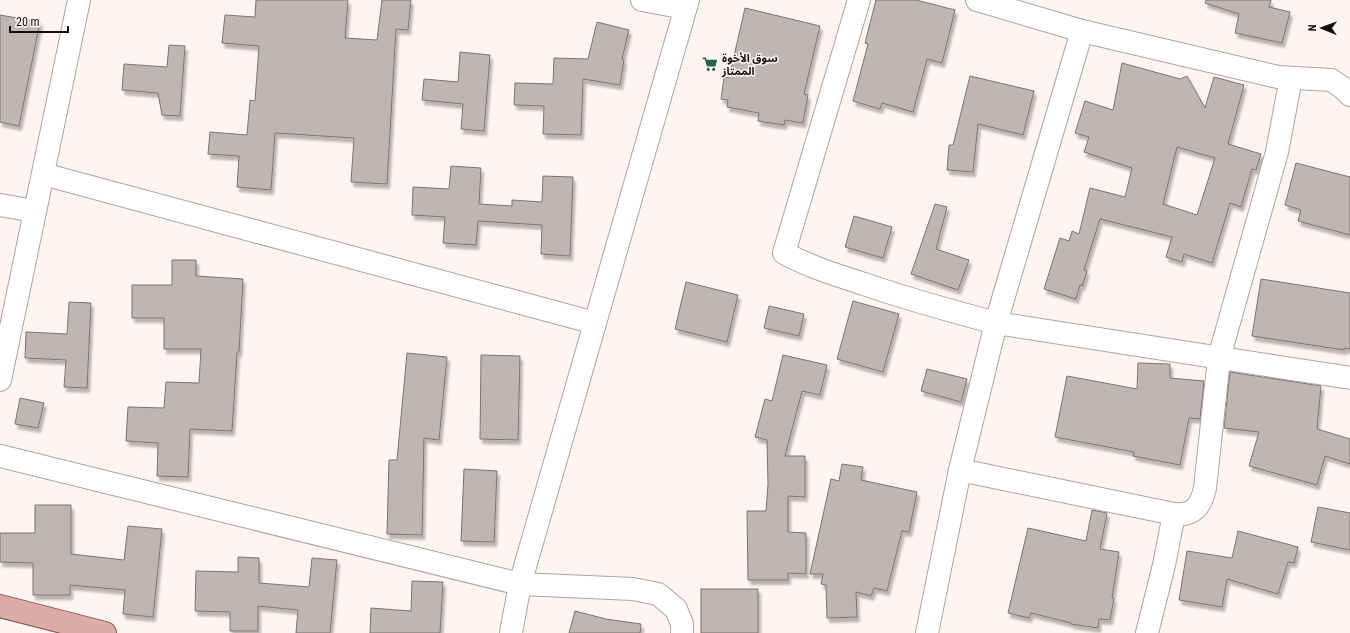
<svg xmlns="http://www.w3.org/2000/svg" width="1350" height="633" font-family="'Roboto Condensed','Noto Sans Arabic',sans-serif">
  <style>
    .building { fill: #bfb5b4; stroke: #7b7271; fill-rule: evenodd; filter: url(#shadow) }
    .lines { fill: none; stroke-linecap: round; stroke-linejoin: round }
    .minor-casing { stroke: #aea4a3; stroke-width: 24 }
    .major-casing { stroke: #86514a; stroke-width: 24 }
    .minor { stroke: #fff; stroke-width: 22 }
    .major { stroke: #dcaca6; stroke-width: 22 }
    .labels { text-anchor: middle; stroke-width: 3; stroke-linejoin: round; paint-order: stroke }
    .poi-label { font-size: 11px; font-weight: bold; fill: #110e0e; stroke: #fef4f2; text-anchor: start }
  </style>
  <defs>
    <filter id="shadow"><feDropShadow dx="2.5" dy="4.5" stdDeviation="1" flood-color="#0004"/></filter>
  </defs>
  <rect width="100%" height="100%" fill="#fef4f2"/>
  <g class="building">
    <polygon points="256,0 348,0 345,38 377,40 382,0 411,0 408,30 396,29 387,184 351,182 354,138 275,133 271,190 237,187 239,156 208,154 210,132 247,135 250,100 255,101 259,46 222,43 225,15 255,17"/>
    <polygon points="876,0 916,0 955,10 942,63 927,59 913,112 882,103 880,109 853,101 868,44 865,43"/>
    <polygon points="1206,0 1271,0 1269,7 1290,12 1282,43 1235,33 1239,14 1205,3"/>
    <polygon points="745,8 820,26 804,94 808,95 803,123 785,120 784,125 758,121 759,113 727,107 728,100 721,99 724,77 729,78"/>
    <polygon points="0,15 40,22 19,126 0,122"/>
    <polygon points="597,22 629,30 622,59 624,60 620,85 583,79 581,135 543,134 544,106 514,105 515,83 553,84 554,58 588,59"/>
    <polygon points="169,45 185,46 180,116 162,115 158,93 122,90 124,64 167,67"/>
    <polygon points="460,52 490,55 484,131 461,129 463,104 422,100 424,79 458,82"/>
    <path d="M 1122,63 L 1180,79 L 1187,76 L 1205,108 L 1214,77 L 1244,85 L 1228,144 L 1261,154 L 1256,170 L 1252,169 L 1241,207 L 1230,203 L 1212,263 L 1184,254 L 1182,262 L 1166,257 L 1172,237 L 1100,219 L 1084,270 L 1087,271 L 1082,286 L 1080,285 L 1076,299 L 1044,289 L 1060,238 L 1069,241 L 1072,231 L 1079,234 L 1090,188 L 1125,197 L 1132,168 L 1084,152 L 1089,137 L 1075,133 L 1085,101 L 1113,110 ZM 1177,147 L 1215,158 L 1197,215 L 1163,204 Z"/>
    <polygon points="970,76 1034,91 1023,135 978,124 973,172 947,170 949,145 953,145"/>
    <polygon points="1296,163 1350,177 1350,235 1298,221 1301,210 1285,205"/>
    <polygon points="451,166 481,168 479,204 512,206 512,200 542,202 543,176 573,177 570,256 541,254 542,225 478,221 476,245 443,243 445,217 412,215 413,187 449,189"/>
    <polygon points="935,204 947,207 936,249 969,260 958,290 911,274"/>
    <polygon points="854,216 892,227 883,258 845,247"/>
    <polygon points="172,260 196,260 196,276 243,279 239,352 237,352 232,431 190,429 188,477 157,476 158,443 126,441 128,407 164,408 166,382 199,383 201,349 164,349 164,318 132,318 132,285 172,285"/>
    <polygon points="1261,279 1350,293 1350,349 1344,348 1344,350 1252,336"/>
    <polygon points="686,282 738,295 727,342 675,329"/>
    <polygon points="853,301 899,314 883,372 837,359"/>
    <polygon points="69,302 91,303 87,388 64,387 66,360 25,358 26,332 67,334"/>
    <polygon points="769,306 804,314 799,336 764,328"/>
    <polygon points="407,353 447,357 439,440 424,438 422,535 387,534 389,460 397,460"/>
    <polygon points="481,355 520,356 518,440 480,439"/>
    <polygon points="783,355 827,365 820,395 802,391 785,456 805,456 805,497 788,496 788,532 806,533 806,574 788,573 788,580 748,580 747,511 766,511 768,484 767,440 755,437 765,399 772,401"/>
    <polygon points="1138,363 1170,364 1170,378 1204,381 1200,419 1189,418 1180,465 1133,456 1134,452 1055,437 1067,376 1137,389"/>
    <polygon points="927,369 967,379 961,402 921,391"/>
    <polygon points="1230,372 1321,386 1317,429 1350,439 1350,464 1325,456 1317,485 1249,466 1259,432 1224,428"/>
    <polygon points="20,398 44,403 38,428 15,424"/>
    <polygon points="842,464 863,467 861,480 917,492 909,532 902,531 887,591 874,588 871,596 856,592 857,617 827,618 826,585 821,584 823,574 810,574 831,479 839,481"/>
    <polygon points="464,469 497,471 494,542 461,541"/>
    <polygon points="35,505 71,505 71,554 124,560 128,526 162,529 153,617 123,614 125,590 70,585 70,595 33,595 33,563 0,562 0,533 35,533"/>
    <polygon points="1318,507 1350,513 1350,550 1311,542"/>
    <polygon points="1092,510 1107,513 1100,549 1119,552 1112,598 1114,598 1110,620 1099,619 1098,628 1071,624 1071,623 1031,613 1029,618 1008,613 1028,528 1086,541"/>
    <polygon points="1238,531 1298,547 1294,563 1288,562 1278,594 1227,579 1222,607 1179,600 1187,551 1232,558"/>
    <polygon points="238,557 259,558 259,583 309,587 312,558 337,560 330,633 296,633 298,610 258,606 258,631 230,631 230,612 195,611 196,571 238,572"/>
    <polygon points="412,581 443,582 440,633 370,633 371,608 411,611"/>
    <rect x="701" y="589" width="57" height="44"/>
    <polygon points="575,611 606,619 641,624 640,633 569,633"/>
  </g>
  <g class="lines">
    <g class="minor-casing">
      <g id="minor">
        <polyline points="642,0 685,8"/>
        <path d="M 859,0 L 784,253 C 810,267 836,275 864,284 C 907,299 951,311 996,323 L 960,470 L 927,633"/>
        <polyline points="977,0 1082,31"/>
        <polyline points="1350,95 1343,88 1331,80 1278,77 1082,31 996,323 1350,378"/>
        <polyline points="43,174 595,323"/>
        <polyline points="0,205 35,211"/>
        <polyline points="0,380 79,0"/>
        <polyline points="0,456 520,584 633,589 658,594 676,609 682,624 682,633"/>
        <path d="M 960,470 L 1174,514 C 1194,516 1201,506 1205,488 L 1219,358 L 1277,152 L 1291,78"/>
        <polyline points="511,633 520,584 688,0"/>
        <polyline points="1147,633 1164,565 1174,514"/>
      </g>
    </g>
    <g class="major-casing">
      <polyline id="major" points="0,606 105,633"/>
    </g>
    <use href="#minor" class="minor"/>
    <use href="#major" class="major"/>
  </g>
  <defs>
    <g id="supermarket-bare" transform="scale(1.2)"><path d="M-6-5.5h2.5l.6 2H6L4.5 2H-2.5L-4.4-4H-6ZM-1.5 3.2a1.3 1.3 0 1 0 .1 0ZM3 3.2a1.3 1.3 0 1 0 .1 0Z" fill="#28634c" stroke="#fef4f2" stroke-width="2.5" paint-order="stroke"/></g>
  </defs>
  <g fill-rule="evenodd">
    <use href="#supermarket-bare" x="710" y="64"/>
  </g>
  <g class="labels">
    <g class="poi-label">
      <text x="722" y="62">سوق الأخوة<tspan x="722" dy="13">الممتاز</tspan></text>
    </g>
  </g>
  <g transform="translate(1322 28) rotate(271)" stroke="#fef4f2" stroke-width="3" paint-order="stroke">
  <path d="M0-3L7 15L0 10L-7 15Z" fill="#110e0e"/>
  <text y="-6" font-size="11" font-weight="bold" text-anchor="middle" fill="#110e0e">N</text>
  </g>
  <path d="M10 26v6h58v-6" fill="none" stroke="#110e0e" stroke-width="2"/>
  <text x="16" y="26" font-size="12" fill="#110e0e" stroke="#fef4f2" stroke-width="3" paint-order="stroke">20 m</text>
</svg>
